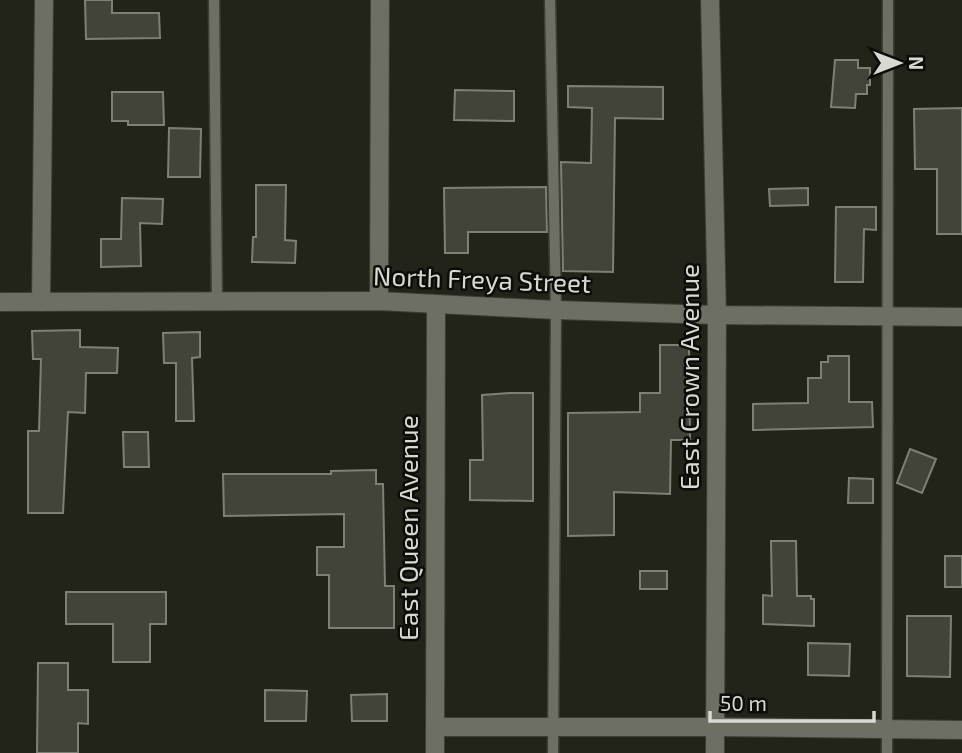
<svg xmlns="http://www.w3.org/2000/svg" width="962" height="753" font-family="'Exo 2',sans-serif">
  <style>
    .building { fill: #424439; stroke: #7d8074; stroke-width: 2 }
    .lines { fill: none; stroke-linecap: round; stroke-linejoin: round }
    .service-casing { stroke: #3d3e36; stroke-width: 13 }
    .minor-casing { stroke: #3d3e36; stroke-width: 20 }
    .tertiary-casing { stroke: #3d3e36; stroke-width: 20 }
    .service { stroke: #6d6f63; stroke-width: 10 }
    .minor { stroke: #6d6f63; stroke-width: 18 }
    .tertiary { stroke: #6d6f63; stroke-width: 18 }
    .labels { text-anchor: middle; stroke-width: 5; stroke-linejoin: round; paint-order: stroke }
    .street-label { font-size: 26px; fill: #d7d9d2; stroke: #0c0d08 }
  </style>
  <rect width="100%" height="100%" fill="#22241a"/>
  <g class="building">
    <polygon points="85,0 112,0 112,13 159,13 160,38 86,39"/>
    <polygon points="835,60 858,60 858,68 870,68 870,85 867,85 867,94 856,94 855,108 831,107"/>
    <polygon points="568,86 663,87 663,119 615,118 613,272 563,271 561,162 591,163 592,108 568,107"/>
    <polygon points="455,90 514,91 514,121 454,120"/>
    <polygon points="112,92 163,92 164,125 128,125 128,121 112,121"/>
    <polygon points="962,108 962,234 937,234 937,169 915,169 914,109"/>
    <polygon points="169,128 201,129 200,177 168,177"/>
    <polygon points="256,185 286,185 285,240 296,241 295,263 252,262 253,237 256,237"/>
    <polygon points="546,187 547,232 468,232 468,253 445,253 444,188"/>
    <polygon points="808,188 808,205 770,206 769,189"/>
    <polygon points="122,198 163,199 162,224 140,223 141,266 101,267 101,239 121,239"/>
    <polygon points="836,207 876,207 876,230 864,229 863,282 835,282"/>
    <polygon points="80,330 80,347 118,348 117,373 86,373 85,413 68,412 63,513 28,513 28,431 39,431 41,359 33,359 32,331"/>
    <polygon points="200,332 200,357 192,358 194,421 176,421 176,363 164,363 163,333"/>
    <polygon points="660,345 689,345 690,440 671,440 670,494 614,492 614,535 568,536 568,413 640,412 640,393 660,393"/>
    <polygon points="828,356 849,356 849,402 872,402 873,427 753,430 753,404 808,403 808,378 821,378 821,362 828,362"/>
    <polygon points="510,393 533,393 533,501 470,500 470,460 483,460 482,395"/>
    <polygon points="123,432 148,432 149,467 124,467"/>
    <polygon points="910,449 936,459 922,493 897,483"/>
    <polygon points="376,470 376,484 383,484 385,586 394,586 394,628 329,628 329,575 317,575 317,547 344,547 344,514 224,516 223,474 331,474 331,471"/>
    <polygon points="849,478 873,479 873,503 848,503"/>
    <polygon points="771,541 796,541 797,596 811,596 811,599 814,599 814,626 763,624 763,595 772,596"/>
    <rect x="945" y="556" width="17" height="31"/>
    <rect x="640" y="571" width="27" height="18"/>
    <polygon points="66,592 166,592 166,624 150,624 150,662 113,662 113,624 66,624"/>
    <polygon points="907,616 951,616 950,677 907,676"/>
    <polygon points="808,643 850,644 849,676 808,675"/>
    <polygon points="38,663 68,663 68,690 88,690 88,724 78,723 78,753 37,753"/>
    <polygon points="265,690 307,691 306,721 265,721"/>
    <polygon points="387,694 387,721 352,721 351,695"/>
  </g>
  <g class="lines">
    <g class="service-casing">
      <g id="service">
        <polyline points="214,0 217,301"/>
        <polyline points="550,0 556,310 553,753"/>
        <polyline points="887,753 888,0"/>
      </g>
    </g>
    <g class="minor-casing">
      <g id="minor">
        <polyline points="710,0 717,315 715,753"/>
        <polyline points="379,301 380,0"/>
        <polyline points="41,302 44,0"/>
        <polyline points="435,727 715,727 962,730"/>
        <polyline points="435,753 436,304"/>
      </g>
    </g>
    <g class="tertiary-casing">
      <polyline id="tertiary" points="0,302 379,301 556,310 717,315 962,317"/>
    </g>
    <use href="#service" class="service"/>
    <use href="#minor" class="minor"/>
    <use href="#tertiary" class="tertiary"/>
  </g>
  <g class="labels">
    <g class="street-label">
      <text transform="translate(482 280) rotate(2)" y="9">North Freya Street</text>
      <text transform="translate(690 377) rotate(-90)" y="9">East Crown Avenue</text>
      <text transform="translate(409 528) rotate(-90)" y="9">East Queen Avenue</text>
    </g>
  </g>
  <g transform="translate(899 63) rotate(90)" stroke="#0c0d08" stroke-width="5" paint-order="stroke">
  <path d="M0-5L12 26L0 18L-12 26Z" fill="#d7d9d2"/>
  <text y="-10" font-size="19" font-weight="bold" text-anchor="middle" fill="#d7d9d2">N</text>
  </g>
  <path d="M710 711v10h164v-10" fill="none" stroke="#d7d9d2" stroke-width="3.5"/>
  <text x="720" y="711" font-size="21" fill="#d7d9d2" stroke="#0c0d08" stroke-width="5" paint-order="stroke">50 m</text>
</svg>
